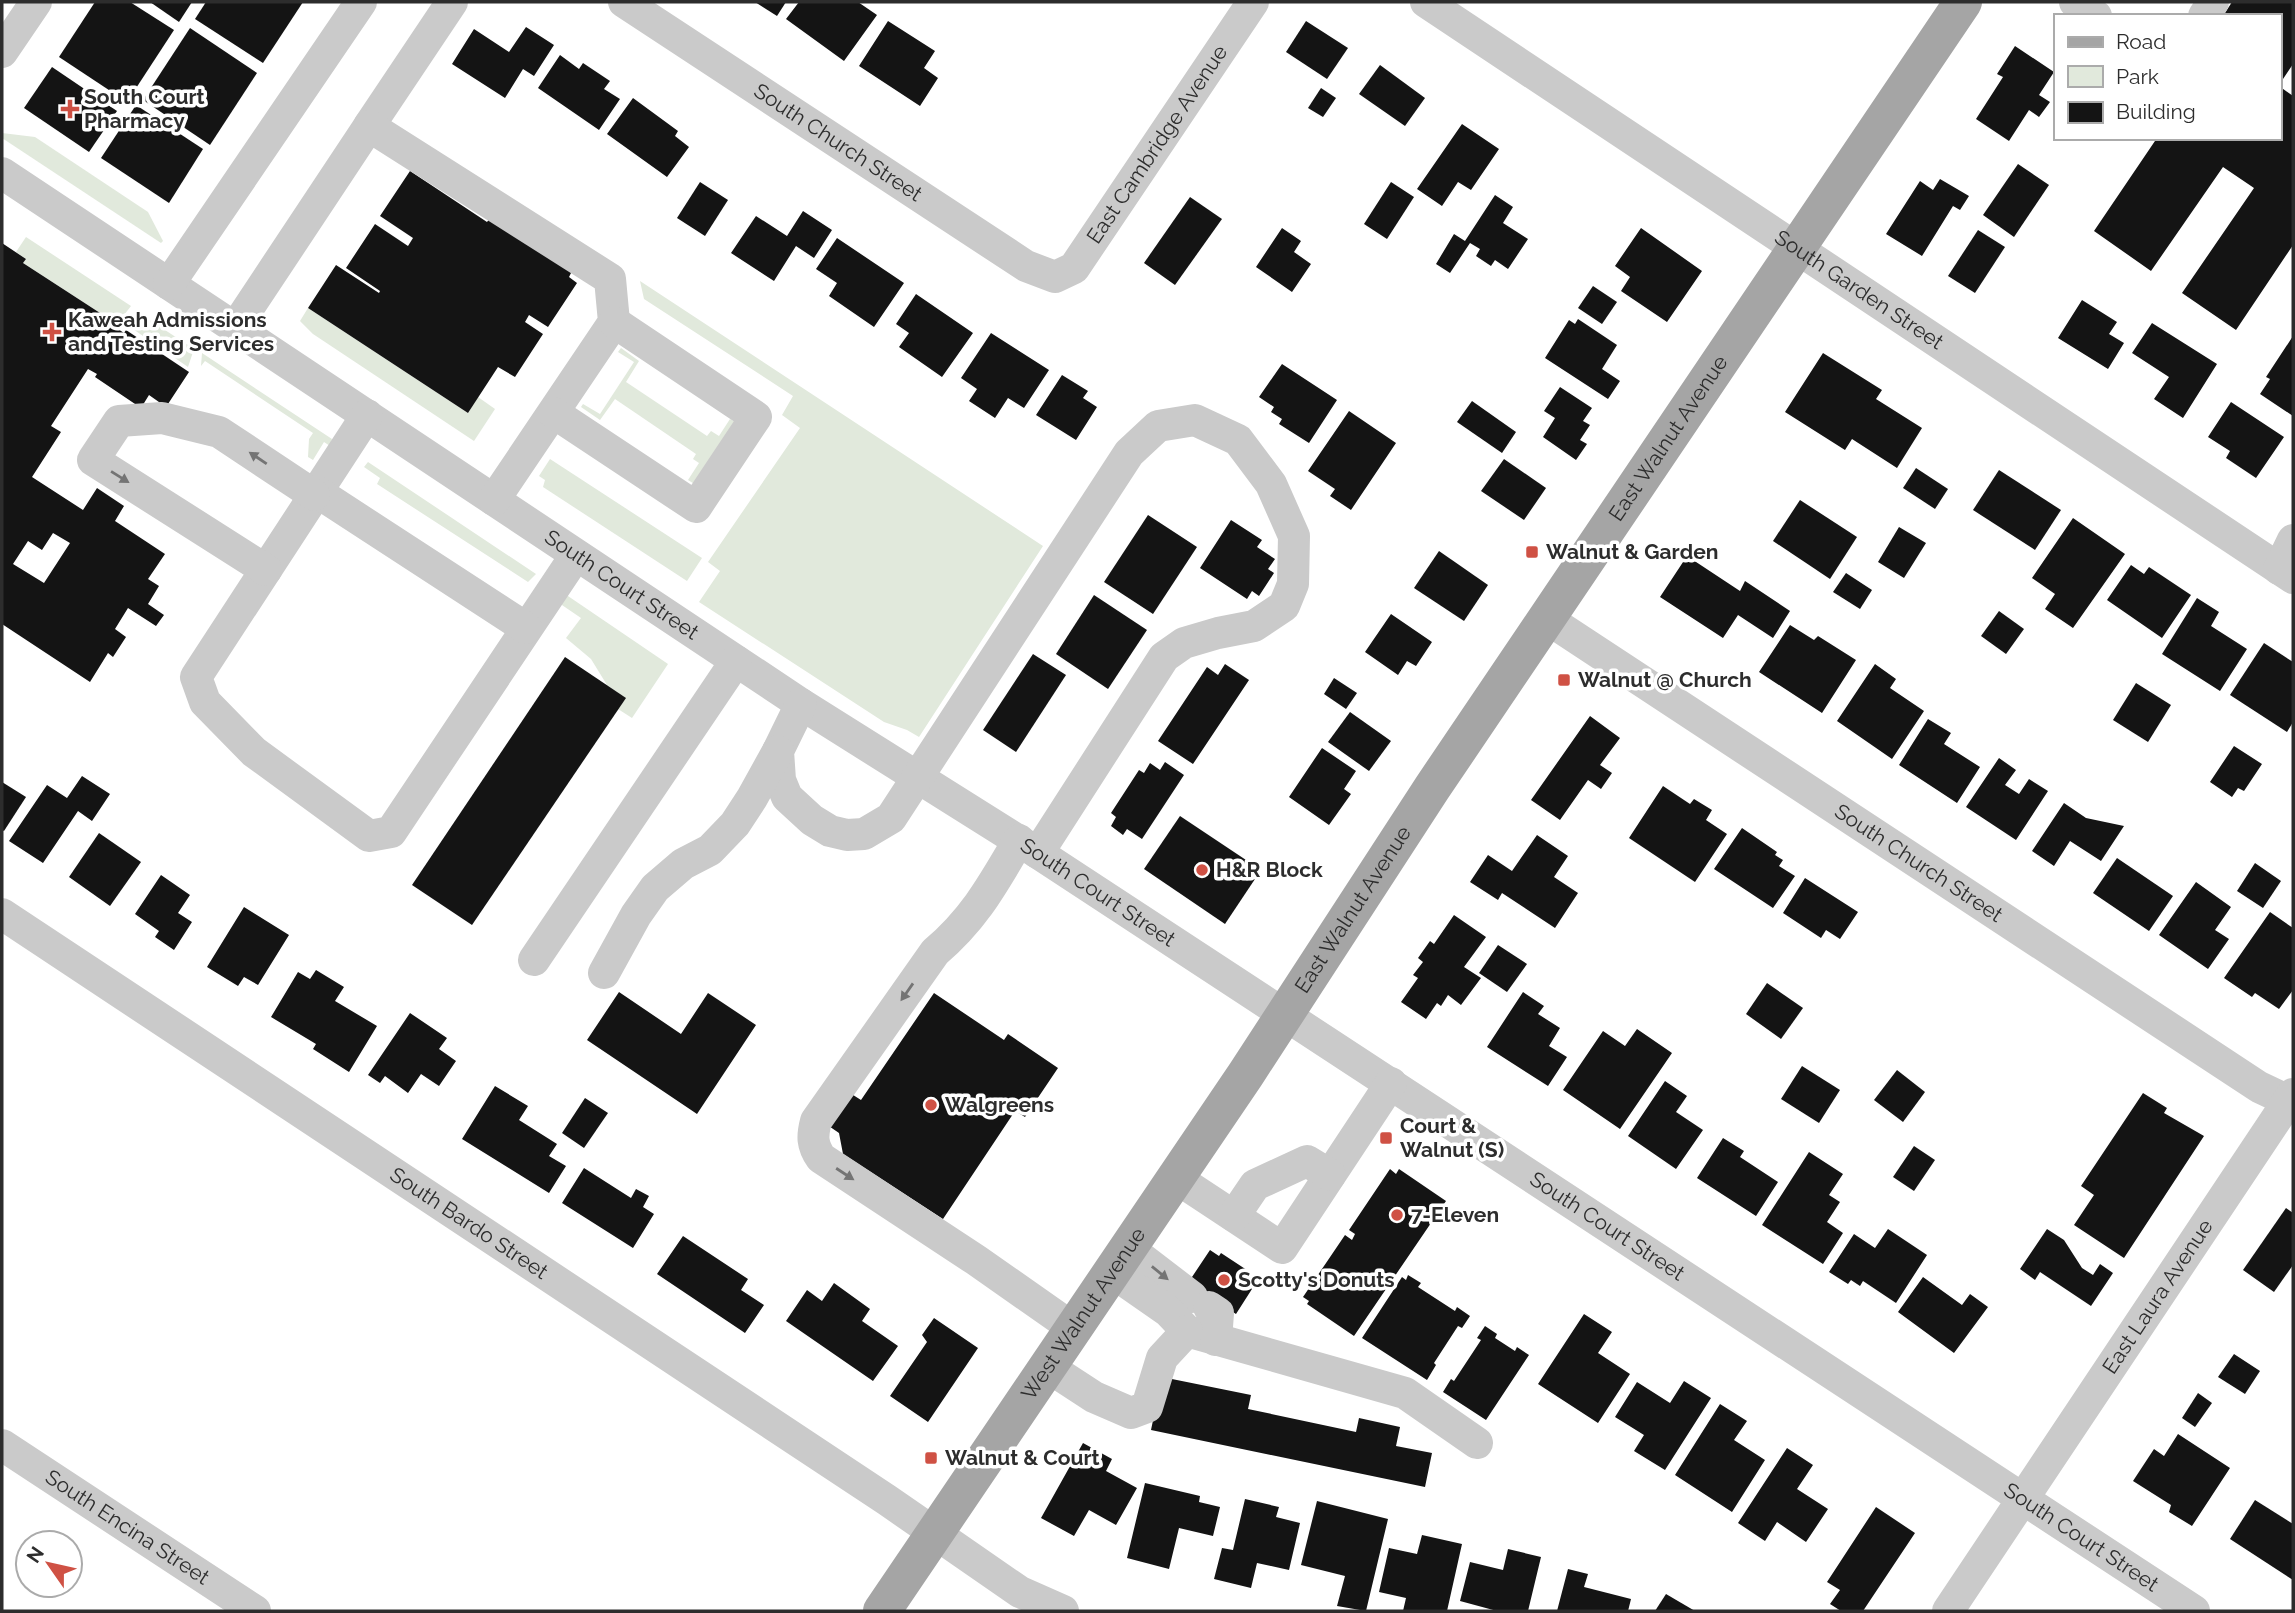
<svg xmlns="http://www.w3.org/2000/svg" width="2295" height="1613" font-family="Raleway,sans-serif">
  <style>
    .green { fill: #e1e9dc }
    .building { fill: #141414; fill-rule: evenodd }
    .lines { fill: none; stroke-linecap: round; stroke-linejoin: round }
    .minor { stroke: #cacaca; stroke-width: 32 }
    .major { stroke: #a5a5a5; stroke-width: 38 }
    .oneway { fill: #747474 }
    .poi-dot { fill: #cf5144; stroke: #fff; stroke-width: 2.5 }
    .labels { text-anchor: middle; stroke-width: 7; stroke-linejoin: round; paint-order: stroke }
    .poi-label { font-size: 21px; font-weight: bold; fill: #2d2d2d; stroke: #fff; text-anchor: start }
    .street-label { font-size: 21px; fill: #2d2d2d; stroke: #fff }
  </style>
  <rect width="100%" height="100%" fill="#fff"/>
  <g class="green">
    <polygon points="2,133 35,137 148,212 163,241 161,243 2,138"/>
    <polygon points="26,237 131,306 117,324 23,263 26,259 16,252"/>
    <polygon points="640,281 1043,546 919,737 907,730 884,722 699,602 720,571 708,562 800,428 782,415 793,396 644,299"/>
    <polygon points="308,308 468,413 478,397 495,409 474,441 313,334 300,321"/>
    <polygon points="139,313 194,349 188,367 130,327"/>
    <polygon points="621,348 639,361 626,382 707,436 711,431 719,436 730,419 737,423 696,485 688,480 699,463 693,459 696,454 615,399 600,420 581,407 583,404 600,414 634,362 618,352"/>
    <polygon points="202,353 332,439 330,446 324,442 313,460 308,457 309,439 313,433 205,361 201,366"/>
    <polygon points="550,459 702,558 687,581 543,487 545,480 539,476"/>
    <polygon points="368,462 536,574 528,582 377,484 380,478 364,467"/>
    <polygon points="565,594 668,664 632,718 618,709 625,698 607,685 591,659 566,638 581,618 559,603"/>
  </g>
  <g class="building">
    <polygon points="95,2 130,2 174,30 127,102 59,57"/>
    <polygon points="150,2 192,2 179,22"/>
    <polygon points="206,2 303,2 263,63 195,19"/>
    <polygon points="755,2 786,2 777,16"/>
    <polygon points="799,2 832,3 833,2 858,2 877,15 844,61 786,19"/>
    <polygon points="2232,2 2293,3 2293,64 2279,85 2279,16 2223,16"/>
    <polygon points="888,21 935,51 924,68 938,78 920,106 859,66"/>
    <polygon points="1306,21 1348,48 1327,79 1286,52"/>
    <polygon points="526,27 554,45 534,76 523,69 505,98 452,64 474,29 509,52"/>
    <polygon points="190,28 257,73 210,145 143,100"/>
    <polygon points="2015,46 2054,72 2039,95 2050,102 2039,117 2029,110 2009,141 1976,119 2003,77 1997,74"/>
    <polygon points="560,55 579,69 583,63 610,81 604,89 620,99 599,130 538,88"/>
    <polygon points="1380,65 1425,98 1405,126 1359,94"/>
    <polygon points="52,67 117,111 89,152 24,108"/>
    <polygon points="2279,86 2293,96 2293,245 2236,330 2182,293 2254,188 2223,167 2151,271 2094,231 2157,138 2279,138"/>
    <polygon points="1321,88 1336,98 1323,117 1308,108"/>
    <polygon points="633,98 678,131 675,136 689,147 667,177 607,134"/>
    <polygon points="136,105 203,149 169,203 101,158"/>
    <polygon points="1462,124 1499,149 1471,190 1458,182 1442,206 1417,189"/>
    <polygon points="2018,164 2049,185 2014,237 1983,215"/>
    <polygon points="410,171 487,222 491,217 572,271 569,277 577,283 548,327 529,315 525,322 543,334 515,377 498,367 468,413 308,308 336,265 379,293 380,291 346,268 375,224 408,246 413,238 380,216"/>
    <polygon points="1940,179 1969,196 1960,210 1953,206 1922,256 1886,234 1920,181 1933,190"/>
    <polygon points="700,182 728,200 705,236 677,218"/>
    <polygon points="1391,182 1414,197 1387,239 1364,224"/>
    <polygon points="1495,195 1513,207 1503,223 1528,239 1508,269 1495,260 1491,266 1476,256 1480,249 1470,243 1450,273 1436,264 1454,234 1465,241"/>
    <polygon points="1190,197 1222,219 1175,285 1144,263"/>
    <polygon points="803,211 832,230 814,258 796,246 774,281 731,253 756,216 787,236"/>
    <polygon points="1282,228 1301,241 1294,252 1311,264 1292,292 1256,267"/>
    <polygon points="1641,228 1702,271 1667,322 1621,291 1630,277 1615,266"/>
    <polygon points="1978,230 2005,247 1975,293 1948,276"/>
    <polygon points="837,238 904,283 874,327 829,296 837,283 816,269"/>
    <path d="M 2,243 L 26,259 L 23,263 L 117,324 L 115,327 L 124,333 L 126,330 L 189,372 L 166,407 L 149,395 L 141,408 L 95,377 L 97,374 L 88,369 L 51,426 L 61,432 L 32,477 L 83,510 L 97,488 L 124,506 L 115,521 L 165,554 L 148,579 L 159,586 L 148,604 L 164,615 L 156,626 L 128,608 L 115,629 L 126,637 L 113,657 L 108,653 L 90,682 L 2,624 ZM 53,533 L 70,543 L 44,583 L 13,564 L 28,541 L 42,550 Z"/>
    <polygon points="1593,286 1617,302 1602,324 1578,308"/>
    <polygon points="916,294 973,333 942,377 899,347 909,333 896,324"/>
    <polygon points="2082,300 2117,322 2109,334 2124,343 2108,369 2058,338"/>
    <polygon points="1578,319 1617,345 1602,369 1620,381 1608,399 1545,358 1569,320 1575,324"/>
    <polygon points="2152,323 2217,364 2183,418 2154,399 2169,377 2132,353"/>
    <polygon points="991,333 1049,370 1024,408 1008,398 995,418 969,401 977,389 961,378"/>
    <polygon points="2293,336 2293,416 2260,394 2270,379 2266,377"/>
    <polygon points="1823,353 1882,390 1876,399 1922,428 1897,468 1852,439 1845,450 1785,412"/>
    <polygon points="1282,364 1337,400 1309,443 1279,424 1282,419 1271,412 1274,407 1259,397"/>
    <polygon points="1062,375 1088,391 1083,398 1097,407 1076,440 1036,415"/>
    <polygon points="1560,387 1592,408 1583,421 1590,425 1580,440 1587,444 1576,460 1543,437 1555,418 1544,411"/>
    <polygon points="1472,401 1516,432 1502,453 1457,422"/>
    <polygon points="2231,402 2284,437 2256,478 2226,458 2230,451 2208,437"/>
    <polygon points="1349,411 1396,443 1351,510 1330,496 1335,489 1308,471"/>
    <polygon points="1504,459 1546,488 1524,520 1481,491"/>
    <polygon points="1916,468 1948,489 1935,509 1903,488"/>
    <polygon points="1999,470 2061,510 2035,550 1973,510"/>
    <polygon points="1800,500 1857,537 1830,579 1773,541"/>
    <polygon points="1148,515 1197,547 1153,614 1104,582"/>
    <polygon points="2073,518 2125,554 2073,628 2045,609 2055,594 2032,578"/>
    <polygon points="1231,520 1262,540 1257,547 1275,559 1268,569 1274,573 1259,596 1252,591 1247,599 1200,568"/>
    <polygon points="1899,527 1926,543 1904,578 1878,562"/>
    <polygon points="1439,551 1488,585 1464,621 1414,588"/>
    <polygon points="1687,556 1740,591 1745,581 1790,611 1773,638 1738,615 1723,638 1660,597"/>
    <polygon points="2131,565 2144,574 2149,567 2191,595 2162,638 2107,600"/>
    <polygon points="1846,573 1872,590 1860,609 1833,592"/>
    <polygon points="1094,595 1147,630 1108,689 1056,654"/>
    <polygon points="2197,598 2219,612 2211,626 2247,649 2220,691 2162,654"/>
    <polygon points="1999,611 2024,629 2006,654 1981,636"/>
    <polygon points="1391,614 1432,642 1416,666 1407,661 1398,675 1365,652"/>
    <polygon points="1790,625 1814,640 1818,636 1856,660 1822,713 1759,672"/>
    <polygon points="2264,643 2293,662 2293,722 2287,732 2230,695"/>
    <polygon points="1033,654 1066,675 1016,752 983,730"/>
    <polygon points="565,657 626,698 472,925 412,885"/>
    <polygon points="1225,664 1249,680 1193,764 1158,741 1207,667 1218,675"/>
    <polygon points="1875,664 1896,679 1890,688 1924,711 1892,759 1837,721"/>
    <polygon points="1334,678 1357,693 1346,709 1324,694"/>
    <polygon points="2136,683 2171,705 2148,742 2113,720"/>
    <polygon points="1350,712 1391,741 1369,771 1328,742"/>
    <polygon points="1590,716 1620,738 1600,765 1612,773 1601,789 1588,780 1560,820 1531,800"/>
    <polygon points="1928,719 1951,733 1944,744 1980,767 1957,803 1899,765"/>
    <polygon points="2234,746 2262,764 2244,791 2238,788 2232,797 2210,782"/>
    <polygon points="1322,748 1356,771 1344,789 1351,794 1329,825 1289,797"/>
    <polygon points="1999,758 2016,770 2005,785 2019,794 2029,779 2048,791 2016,840 1966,807"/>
    <polygon points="1165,762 1184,775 1142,839 1127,829 1123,835 1111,826 1116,817 1111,813 1139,770 1144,773 1150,763 1160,770"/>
    <polygon points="82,776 110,794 92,821 78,811 43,863 9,841 47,785 67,798"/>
    <polygon points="2,782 26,797 4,831 2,830"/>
    <polygon points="1663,786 1690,804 1694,799 1712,810 1706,820 1727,834 1695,882 1629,838"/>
    <polygon points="2064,803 2086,818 2124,826 2101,861 2070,841 2054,866 2032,851"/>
    <polygon points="1180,816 1261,870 1225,924 1144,869"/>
    <polygon points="1742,828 1777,852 1775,855 1783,860 1779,866 1795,876 1773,908 1714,869"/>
    <polygon points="99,833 141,862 110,906 69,877"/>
    <polygon points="1537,835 1568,856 1554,877 1578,893 1555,928 1502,893 1498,900 1470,882 1488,855 1512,871"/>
    <polygon points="2117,858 2173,896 2149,931 2093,893"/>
    <polygon points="2255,863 2281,881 2263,908 2237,891"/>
    <polygon points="161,875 190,895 178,913 192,922 174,950 155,937 159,931 135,914"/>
    <polygon points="1805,878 1858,912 1840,939 1826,930 1821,938 1783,913"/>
    <polygon points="2196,882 2231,907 2215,930 2229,939 2208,969 2159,935"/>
    <polygon points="244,907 289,935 258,985 244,977 238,986 207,967"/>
    <polygon points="2270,912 2293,928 2293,990 2279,1009 2255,993 2252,997 2224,978"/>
    <polygon points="1454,915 1486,937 1464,967 1481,978 1461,1005 1448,995 1441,1006 1437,1003 1426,1019 1401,1002 1418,978 1413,975 1423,962 1418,958 1430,941 1434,944"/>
    <polygon points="1498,945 1527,964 1507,992 1479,973"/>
    <polygon points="316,970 344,987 335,1001 377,1026 349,1072 313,1049 316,1044 271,1017 298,972 310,979"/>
    <polygon points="1767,983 1803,1008 1781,1039 1746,1014"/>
    <polygon points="619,992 681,1034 708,993 756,1025 697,1114 587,1040"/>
    <polygon points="1523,992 1544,1006 1538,1014 1560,1028 1549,1046 1567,1057 1548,1086 1487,1047"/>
    <polygon points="934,993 1004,1040 1008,1034 1058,1068 1025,1117 1015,1111 943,1219 843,1154 839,1133 820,1120 842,1088 861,1100"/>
    <polygon points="410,1013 447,1038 439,1049 456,1061 439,1086 421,1074 408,1093 385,1076 380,1083 368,1075"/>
    <polygon points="1637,1029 1672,1053 1620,1129 1563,1090 1603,1031 1625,1046"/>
    <polygon points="1802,1066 1840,1090 1819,1123 1781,1099"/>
    <polygon points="1897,1070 1925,1092 1903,1122 1874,1100"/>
    <polygon points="1665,1081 1687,1096 1676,1112 1703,1130 1676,1169 1628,1136"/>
    <polygon points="495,1086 528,1106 519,1120 557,1144 549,1156 566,1166 549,1193 462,1139"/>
    <polygon points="2143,1093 2167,1108 2164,1113 2204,1136 2124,1258 2074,1225 2094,1195 2081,1186"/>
    <polygon points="585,1098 608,1113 584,1148 562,1133"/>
    <polygon points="1723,1138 1744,1151 1740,1157 1778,1182 1756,1216 1697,1178"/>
    <polygon points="1914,1146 1935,1160 1914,1191 1893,1177"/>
    <polygon points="1809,1152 1843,1174 1829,1195 1840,1202 1827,1222 1843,1233 1823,1264 1762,1225"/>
    <polygon points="584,1168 631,1198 636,1189 649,1196 643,1207 654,1214 633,1248 562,1203"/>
    <polygon points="1390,1169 1396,1174 1399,1169 1446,1201 1354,1336 1307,1304 1309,1301 1303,1297 1345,1235 1352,1240 1355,1234 1349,1230"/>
    <polygon points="2286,1208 2293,1213 2293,1265 2274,1292 2243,1270"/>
    <polygon points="1888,1229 1927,1255 1896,1303 1863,1281 1860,1286 1851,1280 1848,1284 1829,1272 1854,1234 1875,1248"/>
    <polygon points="2047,1229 2064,1240 2082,1268 2093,1275 2100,1264 2113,1273 2091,1306 2040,1272 2035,1280 2020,1269"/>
    <polygon points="683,1236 748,1279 741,1290 764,1305 745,1333 657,1274"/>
    <polygon points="1210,1250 1219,1256 1221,1253 1259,1278 1236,1314 1188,1283"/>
    <polygon points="1408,1275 1421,1283 1418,1287 1455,1311 1457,1307 1470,1316 1462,1328 1458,1326 1434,1363 1436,1365 1427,1380 1362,1338 1402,1277 1406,1280"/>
    <polygon points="1923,1277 1962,1305 1970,1294 1988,1307 1954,1353 1898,1312"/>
    <polygon points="834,1283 870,1309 862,1321 898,1346 873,1381 786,1321 807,1290 822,1301"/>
    <polygon points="1584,1314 1612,1332 1598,1353 1630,1374 1598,1423 1538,1384"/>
    <polygon points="934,1318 978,1348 928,1422 890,1396 927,1342 922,1335"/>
    <polygon points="1485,1326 1497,1334 1495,1338 1515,1351 1517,1347 1529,1355 1486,1420 1443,1392 1451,1379 1454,1381 1481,1340 1477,1338"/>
    <polygon points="2234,1354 2260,1371 2245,1394 2218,1377"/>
    <polygon points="1162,1377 1251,1395 1248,1409 1356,1432 1359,1418 1400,1427 1396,1446 1432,1453 1425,1487 1151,1430"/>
    <polygon points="1684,1381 1711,1398 1665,1470 1634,1451 1644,1435 1615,1417 1637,1382 1670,1403"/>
    <polygon points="2198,1393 2212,1403 2195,1427 2182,1418"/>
    <polygon points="1720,1404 1747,1421 1734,1440 1765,1460 1732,1512 1675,1475"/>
    <polygon points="2178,1434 2230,1468 2192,1526 2169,1512 2171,1505 2133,1481 2154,1449 2164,1456"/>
    <polygon points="1083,1443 1112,1459 1106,1471 1137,1488 1116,1525 1089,1510 1074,1536 1041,1518"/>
    <polygon points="1787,1448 1813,1465 1797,1489 1828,1509 1806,1542 1777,1522 1765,1541 1738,1523"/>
    <polygon points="1145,1483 1200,1496 1199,1502 1220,1507 1213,1536 1179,1528 1169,1569 1127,1558"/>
    <polygon points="1245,1499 1279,1507 1276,1517 1300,1523 1289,1570 1257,1563 1251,1588 1214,1579 1222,1548 1233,1550"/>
    <polygon points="2255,1500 2293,1524 2293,1580 2230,1539"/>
    <polygon points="1317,1501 1388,1519 1366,1611 1337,1606 1345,1576 1301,1565"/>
    <polygon points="1876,1507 1915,1533 1863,1611 1841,1611 1830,1604 1840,1590 1827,1582"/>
    <polygon points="1422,1535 1462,1544 1447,1611 1403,1611 1406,1598 1379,1592 1389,1548 1417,1554"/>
    <polygon points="1508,1549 1541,1557 1528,1611 1497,1611 1460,1601 1470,1562 1503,1570"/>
    <polygon points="1568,1569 1588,1574 1584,1587 1631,1599 1628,1611 1557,1611"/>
    <polygon points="1666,1594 1695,1611 1655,1611"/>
  </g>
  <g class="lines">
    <g class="minor">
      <path id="s1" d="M 624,2 L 1026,266 L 1055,277 L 1074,268 L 1253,2"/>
      <path id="s2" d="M 1426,2 L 2293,578"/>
      <polyline points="2075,2 2096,16"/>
      <polyline points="2204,16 2213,2"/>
      <polyline points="2,52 36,2"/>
      <polyline points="369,126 452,2"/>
      <path id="s3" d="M 2,173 L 801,704 L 1038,853 L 2194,1611"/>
      <polyline points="169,284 361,2"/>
      <polyline points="235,328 369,126 610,279 614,322 494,500"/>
      <polyline points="554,413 696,507 756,417 614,322"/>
      <polyline points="367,415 196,677 205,702 254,752 369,836 391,832 576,555"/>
      <polyline points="317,492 526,628"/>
      <polyline points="2279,569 2293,540"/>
      <polyline points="266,570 93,460 119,421 162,418 219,432 314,495"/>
      <path id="s4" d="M 1546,618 L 2259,1087 L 2293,1103"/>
      <polyline points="801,704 778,751 780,780 787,797 812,820 830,831 847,835 864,834 891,818 1129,453 1158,426 1195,420 1238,440 1271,484 1294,536 1293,584 1284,606 1254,626 1218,633 1184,643 1164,657 1038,853"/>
      <path d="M 1019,840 C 993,884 975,918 935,952 L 816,1121 C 812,1136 812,1145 821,1158 L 976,1260 L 1073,1328"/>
      <path id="s5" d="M 2,914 L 887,1500 L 1020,1592 L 1063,1611"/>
      <polyline points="534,960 736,661"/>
      <polyline points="604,973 636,915 655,888 683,864 710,850 735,824 752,798 778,751"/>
      <polyline points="1176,1178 1282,1248 1391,1083"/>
      <polyline points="1234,1216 1255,1185 1307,1161 1330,1175"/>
      <polyline points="1128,1248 1192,1297"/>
      <polyline points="1112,1272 1168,1311 1187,1331 1405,1393 1477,1443"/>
      <polyline points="1209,1307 1218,1313 1216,1340"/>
      <polyline points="1048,1367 1094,1397 1131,1413 1147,1407 1162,1358 1187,1331"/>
      <path id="s6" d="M 2,1445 L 255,1611"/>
      <path id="s7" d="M 1948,1611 L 2293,1094"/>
    </g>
    <path class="major" id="s8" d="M 882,1611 L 1246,1074 L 1432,788 L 1963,2"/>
  </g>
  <defs><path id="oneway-solid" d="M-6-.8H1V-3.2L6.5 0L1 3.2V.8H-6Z" transform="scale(1.75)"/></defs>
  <g class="oneway">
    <use href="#oneway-solid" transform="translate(258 458) rotate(-146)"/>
    <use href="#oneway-solid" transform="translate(120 477) rotate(32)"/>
    <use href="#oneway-solid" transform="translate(907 992) rotate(125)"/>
    <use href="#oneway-solid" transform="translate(845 1174) rotate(33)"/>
    <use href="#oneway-solid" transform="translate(1160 1273) rotate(39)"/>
  </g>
  <g class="poi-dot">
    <path d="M66.5 98.5h7v7h7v7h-7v7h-7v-7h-7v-7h7z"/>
    <path d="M48.5 321.5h7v7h7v7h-7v7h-7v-7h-7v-7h7z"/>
    <rect x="1525" y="545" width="14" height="14" rx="3.5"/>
    <rect x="1557" y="673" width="14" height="14" rx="3.5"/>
    <circle cx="1202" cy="870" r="7"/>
    <circle cx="931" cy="1105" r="7"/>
    <rect x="1379" y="1131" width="14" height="14" rx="3.5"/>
    <circle cx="1397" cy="1215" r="7"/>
    <circle cx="1224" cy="1280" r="7"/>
    <rect x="924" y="1451" width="14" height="14" rx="3.5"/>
  </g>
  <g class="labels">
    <g class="poi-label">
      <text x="84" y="104">South Court<tspan x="84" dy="24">Pharmacy</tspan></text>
      <text x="68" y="327">Kaweah Admissions<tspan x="68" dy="24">and Testing Services</tspan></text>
      <text x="1546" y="559">Walnut &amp; Garden</text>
      <text x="1578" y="687">Walnut @ Church</text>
      <text x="1216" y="877">H&amp;R Block</text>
      <text x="945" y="1112">Walgreens</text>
      <text x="1400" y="1133">Court &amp;<tspan x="1400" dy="24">Walnut (S)</tspan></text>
      <text x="1411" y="1222">7-Eleven</text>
      <text x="1238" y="1287">Scotty's Donuts</text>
      <text x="945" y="1465">Walnut &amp; Court</text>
    </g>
    <g class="street-label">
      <text dy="7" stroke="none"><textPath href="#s1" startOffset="256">South Church Street</textPath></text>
      <text dy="7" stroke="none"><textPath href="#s1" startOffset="682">East Cambridge Avenue</textPath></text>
      <text dy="7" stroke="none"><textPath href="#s2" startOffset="520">South Garden Street</textPath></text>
      <text dy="7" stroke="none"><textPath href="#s8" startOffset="1412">East Walnut Avenue</textPath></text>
      <text dy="7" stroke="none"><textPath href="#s3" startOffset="744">South Court Street</textPath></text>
      <text dy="7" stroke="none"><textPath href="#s4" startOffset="446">South Church Street</textPath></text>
      <text dy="7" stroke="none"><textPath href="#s3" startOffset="1311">South Court Street</textPath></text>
      <text dy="7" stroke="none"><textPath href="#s8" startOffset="845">East Walnut Avenue</textPath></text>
      <text dy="7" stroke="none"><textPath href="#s5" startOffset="560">South Bardo Street</textPath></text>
      <text dy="7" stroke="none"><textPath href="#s3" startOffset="1920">South Court Street</textPath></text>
      <text dy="7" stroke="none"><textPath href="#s7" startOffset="378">East Laura Avenue</textPath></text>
      <text dy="7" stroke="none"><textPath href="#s8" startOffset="359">West Walnut Avenue</textPath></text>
      <text dy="7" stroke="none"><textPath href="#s6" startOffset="150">South Encina Street</textPath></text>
      <text dy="7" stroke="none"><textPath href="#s3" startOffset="2487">South Court Street</textPath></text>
    </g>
  </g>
  <rect width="2295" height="1613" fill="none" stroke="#2d2d2d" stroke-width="7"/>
  <rect x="2054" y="14" width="228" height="126" fill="#ffffff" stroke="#ababab" stroke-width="2"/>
  <rect x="2068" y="37" width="35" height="10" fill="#a5a5a5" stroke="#ababab" stroke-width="2"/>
  <text x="2116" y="49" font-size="21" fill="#2d2d2d">Road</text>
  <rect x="2068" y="66" width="35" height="21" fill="#e1e9dc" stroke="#ababab" stroke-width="2"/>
  <text x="2116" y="84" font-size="21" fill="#2d2d2d">Park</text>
  <rect x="2068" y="102" width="35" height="21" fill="#141414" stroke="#ababab" stroke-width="2"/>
  <text x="2116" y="119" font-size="21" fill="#2d2d2d">Building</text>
  <g transform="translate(49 1564) rotate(304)"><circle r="33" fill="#ffffff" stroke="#ababab" stroke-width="2"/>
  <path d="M0-5L12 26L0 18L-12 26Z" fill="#cf5144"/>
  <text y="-10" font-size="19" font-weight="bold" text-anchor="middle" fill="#2d2d2d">N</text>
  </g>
</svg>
